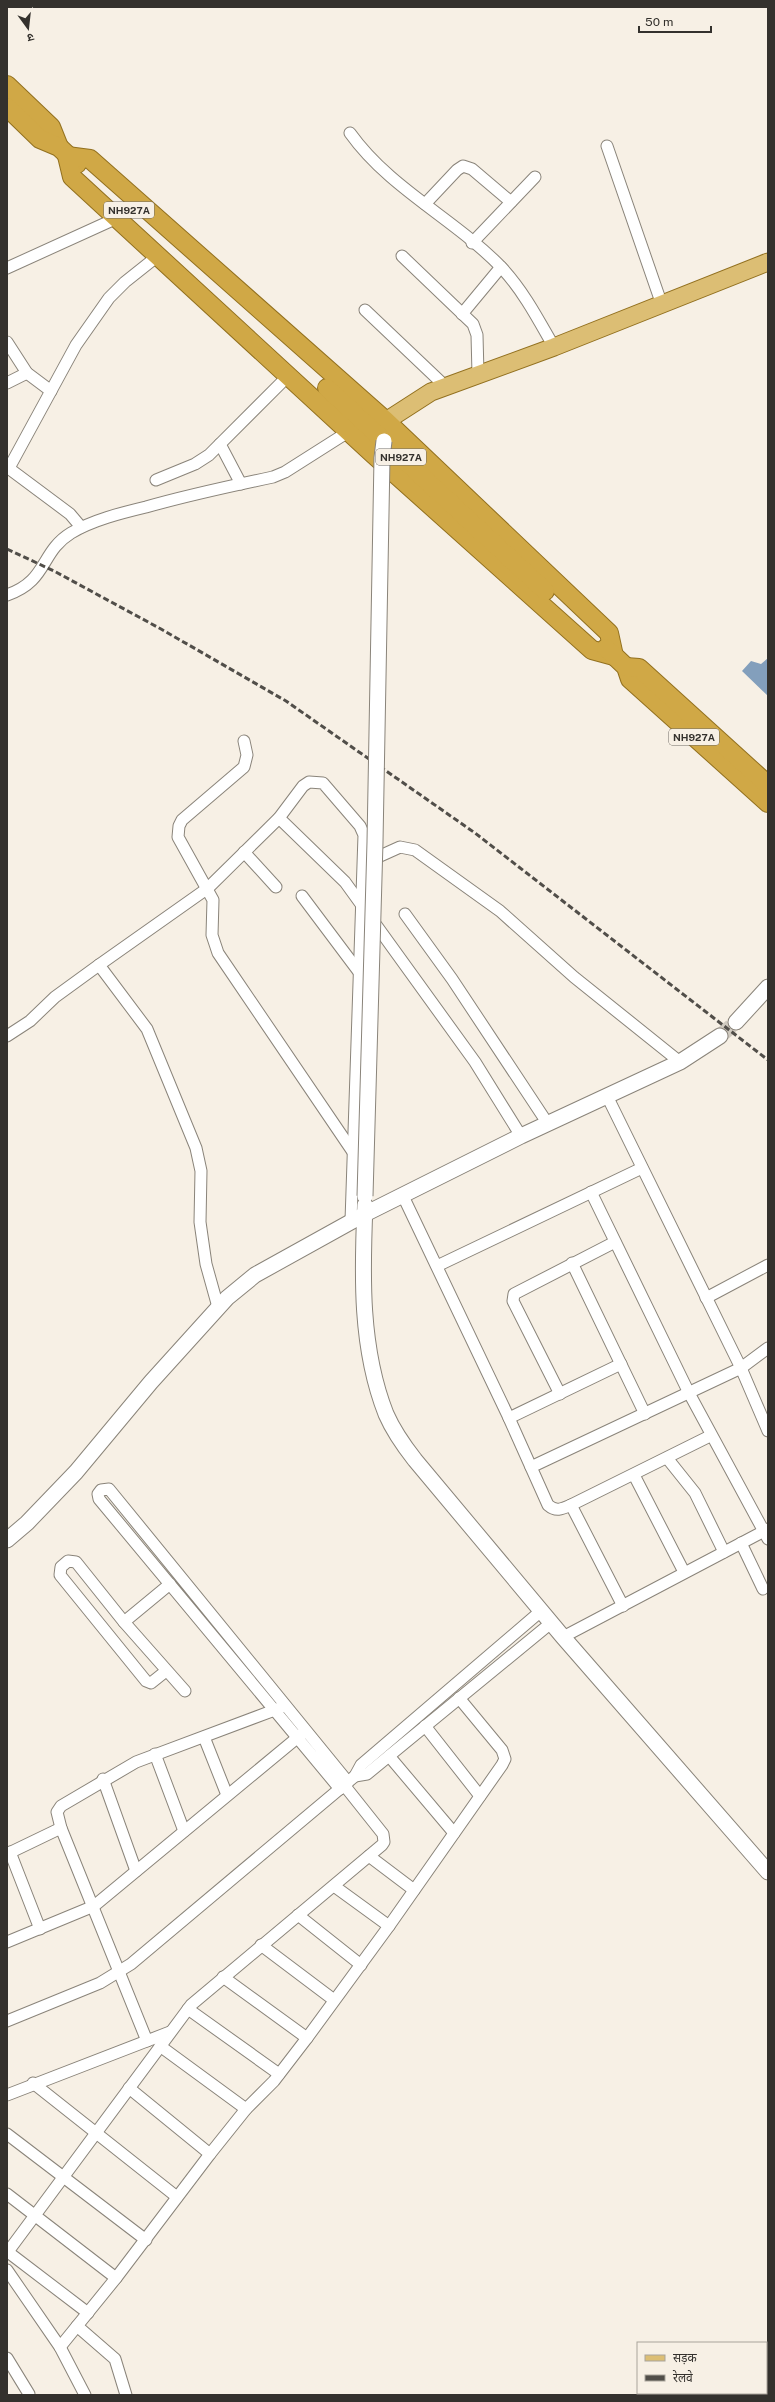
<svg xmlns="http://www.w3.org/2000/svg" width="775" height="2402" font-family="'Public Sans','Noto Sans Devanagari',sans-serif">
  <style>
    .water { fill: #839fbc }
    .lines { fill: none; stroke-linecap: round; stroke-linejoin: round }
    .secondary-tunnel { stroke: #d0cac0; stroke-width: 15; stroke-dasharray: 15 8; stroke-linecap: butt }
    .minor-casing { stroke: #8a847a; stroke-width: 13 }
    .secondary-casing { stroke: #8a847a; stroke-width: 17 }
    .primary-casing { stroke: #92701f; stroke-width: 19 }
    .trunk-casing { stroke: #92701f; stroke-width: 20 }
    .minor { stroke: #fff; stroke-width: 11 }
    .secondary { stroke: #fff; stroke-width: 15 }
    .primary { stroke: #dcbe74; stroke-width: 17 }
    .trunk { stroke: #d0a846; stroke-width: 18 }
    .rail { stroke: #514e49; stroke-width: 3; stroke-dasharray: 6 3; stroke-linecap: butt }
    .secondary-bridge-casing { stroke: #8a847a; stroke-width: 17; stroke-linecap: butt }
    .secondary-bridge { stroke: #fff; stroke-width: 15 }
    .labels { text-anchor: middle; stroke-width: 3; stroke-linejoin: round; paint-order: stroke }
    .shield { fill: #f7f0e5; stroke: #6e6a64; stroke-width: 1 }
    .shield-label { font-size: 10px; font-weight: bold; fill: #34312d }
  </style>
  <rect width="100%" height="100%" fill="#f7f0e5"/>
  <polygon class="water" points="768,658 768,696 742,671 751,661 761,664"/>
  <g class="lines">
    <polyline class="secondary-tunnel" points="720,1036 736,1022"/>
    <g class="minor-casing">
      <g id="minor">
        <path d="M 350,133 C 390,189 455,219 502,268 C 524,292 538,319 554,347"/>
        <polyline points="607,146 662,305"/>
        <polyline points="425,204 457,170 463,166 472,169 511,202"/>
        <polyline points="472,243 535,177"/>
        <polyline points="402,256 473,324 477,335 478,374"/>
        <polyline points="7,268 117,218"/>
        <polyline points="365,310 445,386"/>
        <polyline points="462,314 501,267"/>
        <polyline points="7,342 27,373 51,391"/>
        <polyline points="7,383 27,373"/>
        <polyline points="220,444 241,484"/>
        <polyline points="7,467 70,514 81,527"/>
        <polyline points="9,468 76,345 109,298 125,282 159,255"/>
        <polyline points="156,480 195,464 209,455 288,376"/>
        <path d="M 7,595 C 48,581 40,552 71,533 C 93,520 121,513 146,507 C 188,495 230,486 273,477 L 285,472 L 348,432"/>
        <polyline points="244,741 247,755 244,767 182,820 179,826 178,837 213,900 212,935 218,953 353,1152"/>
        <polyline points="279,818 345,882 475,1062 521,1136"/>
        <polyline points="244,852 276,887"/>
        <polyline points="369,861 400,847 415,850 500,911 574,977 680,1062"/>
        <polyline points="302,896 359,972"/>
        <polyline points="405,914 452,979 548,1124"/>
        <polyline points="99,965 147,1029 196,1148 201,1171 200,1222 206,1264 218,1307"/>
        <polyline points="7,1036 30,1021 55,997 99,965 208,888 279,818 303,786 309,782 323,783 360,826 364,835 351,1221"/>
        <polyline points="607,1096 741,1368 768,1431"/>
        <polyline points="591,1192 689,1393 768,1539"/>
        <path d="M 403,1196 L 509,1418 L 548,1505 C 556,1512 562,1509 571,1505 L 710,1436"/>
        <polyline points="572,1263 645,1414"/>
        <polyline points="437,1266 642,1168"/>
        <polyline points="706,1298 768,1265"/>
        <polyline points="560,1394 513,1301 514,1294 615,1242"/>
        <polyline points="509,1418 621,1364"/>
        <polyline points="667,1458 695,1493 724,1552"/>
        <polyline points="531,1467 741,1368 768,1348"/>
        <polyline points="634,1475 684,1572"/>
        <polyline points="571,1505 623,1606"/>
        <polyline points="741,1543 763,1589"/>
        <polyline points="124,1622 170,1584"/>
        <polyline points="563,1637 768,1529"/>
        <polyline points="166,1671 151,1683 146,1681 60,1575 61,1567 68,1561 76,1562 124,1622 185,1691"/>
        <polyline points="425,1726 480,1796"/>
        <polyline points="204,1737 227,1795"/>
        <polyline points="155,1754 184,1831"/>
        <polyline points="389,1756 454,1833"/>
        <polyline points="355,1776 367,1774 551,1623"/>
        <polyline points="103,1779 136,1871"/>
        <polyline points="340,1789 99,1499 98,1494 101,1490 109,1489 348,1782"/>
        <polyline points="10,1852 40,1929"/>
        <polyline points="7,1854 61,1828"/>
        <polyline points="369,1856 414,1890"/>
        <polyline points="334,1886 389,1926"/>
        <polyline points="298,1915 361,1965"/>
        <polyline points="7,1942 94,1906 303,1733"/>
        <polyline points="261,1945 334,2000"/>
        <polyline points="223,1977 307,2038"/>
        <polyline points="188,2009 279,2074"/>
        <polyline points="7,2021 100,1983 131,1964 355,1776 361,1765 541,1611"/>
        <polyline points="147,2041 61,1828 57,1812 61,1806 136,1762 280,1708"/>
        <polyline points="160,2046 246,2109"/>
        <polyline points="33,2083 177,2197"/>
        <polyline points="129,2088 210,2154"/>
        <polyline points="7,2095 170,2032"/>
        <polyline points="7,2134 146,2240"/>
        <polyline points="7,2194 116,2278"/>
        <polyline points="8,2252 88,2313"/>
        <polyline points="7,2253 191,2005 382,1845 384,1842 383,1834 344,1785"/>
        <polyline points="7,2270 60,2347 85,2395"/>
        <polyline points="77,2326 115,2359 126,2395"/>
        <polyline points="60,2347 116,2278 210,2154 246,2109 274,2081 307,2038 389,1926 502,1765 505,1759 502,1750 459,1698"/>
        <polyline points="7,2358 29,2394"/>
      </g>
    </g>
    <g class="secondary-casing">
      <g id="secondary">
        <polyline points="736,1022 768,987"/>
        <path d="M 365,1205 C 362,1275 360,1348 386,1414 C 393,1430 404,1446 415,1460 L 563,1637 L 768,1872"/>
        <polyline points="7,1540 27,1523 76,1472 151,1382 227,1298 255,1275 365,1214 521,1136 680,1062 720,1036"/>
      </g>
    </g>
    <g class="primary-casing">
      <polyline id="primary" points="386,421 431,392 554,347 768,262"/>
    </g>
    <g class="trunk-casing">
      <g id="trunk">
        <polyline points="7,85 51,127 59,147"/>
        <polyline points="7,107 40,139 59,147 77,164"/>
        <polygon points="67,156 90,159 386,421 609,633 614,656 592,650 373,454 72,177"/>
        <polyline points="327,388 545,591"/>
        <polyline points="606,648 626,667 630,679 768,803"/>
        <polyline points="626,667 639,668 768,785"/>
      </g>
    </g>
    <use href="#minor" class="minor"/>
    <use href="#secondary" class="secondary"/>
    <use href="#primary" class="primary"/>
    <use href="#trunk" class="trunk"/>
    <polyline class="rail" points="7,549 54,571 161,629 286,701 475,833 768,1060"/>
    <g class="secondary-bridge-casing">
      <polyline id="secondary-bridge" points="365,1196 375,842 382,458 384,441"/>
    </g>
    <use href="#secondary-bridge" class="secondary-bridge"/>
  </g>
  <g class="labels">
    <g class="shield">
      <rect x="104" y="202" width="50" height="16" rx="3"/>
      <rect x="376" y="449" width="50" height="16" rx="3"/>
      <rect x="669" y="729" width="50" height="16" rx="3"/>
    </g>
    <g class="shield-label">
      <text x="129" y="214">NH927A</text>
      <text x="401" y="461">NH927A</text>
      <text x="694" y="741">NH927A</text>
    </g>
  </g>
  <rect width="775" height="2402" fill="none" stroke="#34312d" stroke-width="16"/>
  <rect x="637" y="2342" width="130" height="52" fill="#f7f0e5" stroke="#a9a49b"/>
  <rect x="645" y="2355" width="20" height="6" fill="#dcbe74" stroke="#a9a49b"/>
  <text x="673" y="2362" font-size="12" fill="#34312d">सड़क</text>
  <rect x="645" y="2375" width="20" height="6" fill="#514e49" stroke="#a9a49b"/>
  <text x="673" y="2382" font-size="12" fill="#34312d">रेलवे</text>
  <g transform="translate(28 28) rotate(165)" stroke="#f7f0e5" stroke-width="3" paint-order="stroke">
  <path d="M0-3L7 15L0 10L-7 15Z" fill="#34312d"/>
  <text y="-6" font-size="11" font-weight="bold" text-anchor="middle" fill="#34312d">उ</text>
  </g>
  <path d="M639 26v6h72v-6" fill="none" stroke="#34312d" stroke-width="2"/>
  <text x="645" y="26" font-size="12" fill="#34312d" stroke="#f7f0e5" stroke-width="3" paint-order="stroke">50 m</text>
</svg>
